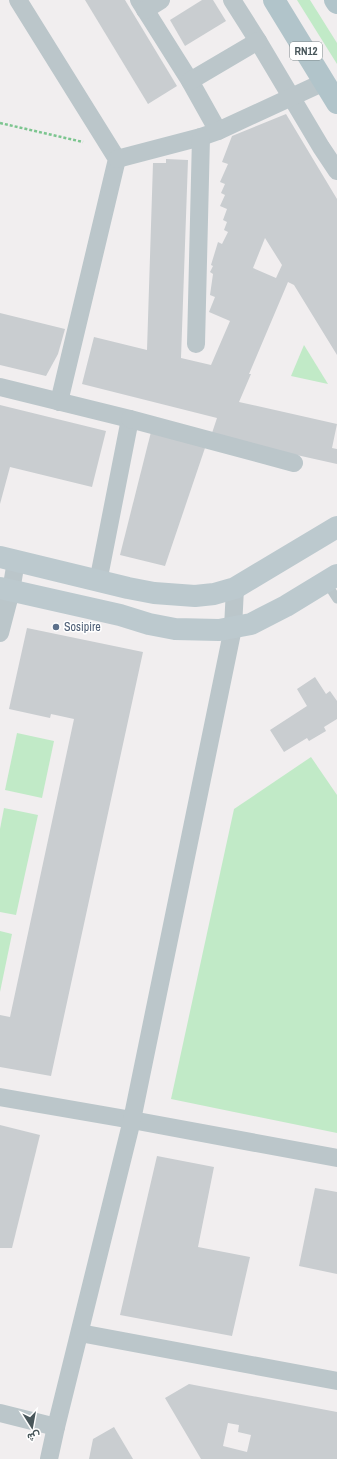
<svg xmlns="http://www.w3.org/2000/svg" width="337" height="1459" font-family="'Archivo Narrow',Vazirmatn,sans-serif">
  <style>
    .green { fill: #c1eac7 }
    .building { fill: #c9cdd0; fill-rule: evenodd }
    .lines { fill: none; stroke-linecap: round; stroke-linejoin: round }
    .path { stroke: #7cc58f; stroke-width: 2.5; stroke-dasharray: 3 2; stroke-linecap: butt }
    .lane { stroke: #bbc6ca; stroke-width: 9 }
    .street { stroke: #bbc6ca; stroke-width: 18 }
    .secondary { stroke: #bcc9ce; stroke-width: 22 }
    .primary { stroke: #b1c4ca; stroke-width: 22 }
    .service-dot { fill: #5c6f8a; stroke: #fff; stroke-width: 1.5 }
    .labels { text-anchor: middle; stroke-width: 3; stroke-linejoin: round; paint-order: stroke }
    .shield { fill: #fff; stroke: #7f898c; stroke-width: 1 }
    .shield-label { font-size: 11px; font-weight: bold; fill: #48565a }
    .service-label { font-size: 12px; fill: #4e5e75; stroke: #fff; text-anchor: start }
  </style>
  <rect width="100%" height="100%" fill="#f1eeef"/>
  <g class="green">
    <polygon points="297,0 310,0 337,43 337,64"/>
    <polygon points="304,345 328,384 291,376"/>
    <polygon points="17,733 54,741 42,798 5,790"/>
    <polygon points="311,757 337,795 337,1133 171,1099 234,809"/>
    <polygon points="4,808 38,815 16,915 0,912 0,829"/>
    <polygon points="0,931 12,934 0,992"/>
  </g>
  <g class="building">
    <polygon points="85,0 125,0 177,86 148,104"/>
    <polygon points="202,0 213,0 226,21 185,46 170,20"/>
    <path d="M 286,114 L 337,199 L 337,355 L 294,285 L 288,282 L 249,374 L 251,374 L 239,402 L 337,424 L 332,448 L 337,449 L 337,464 L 211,436 L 217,418 L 82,384 L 94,337 L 147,350 L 153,163 L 166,163 L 166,159 L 188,160 L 181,358 L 211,365 L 230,321 L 209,312 L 215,297 L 210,295 L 213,274 L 210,272 L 213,266 L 211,265 L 218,242 L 222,244 L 228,232 L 224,230 L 227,222 L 223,220 L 227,209 L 220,206 L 225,195 L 221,193 L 225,184 L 220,182 L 228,164 L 222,162 L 232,136 ZM 265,238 L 282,265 L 276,278 L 253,268 Z"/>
    <polygon points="0,313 65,329 58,354 46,376 0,365"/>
    <polygon points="0,405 106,431 92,487 10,467 0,504"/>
    <polygon points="152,428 207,442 165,566 120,555"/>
    <polygon points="27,628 143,652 51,1076 0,1067 0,1015 10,1017 74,719 51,714 50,718 9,709"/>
    <polygon points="315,677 326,694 330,691 337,701 337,719 324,727 326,731 309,741 307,738 284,752 270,730 307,706 297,689"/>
    <polygon points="0,1125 40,1135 12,1248 0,1248"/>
    <polygon points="157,1156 214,1167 198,1247 250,1257 232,1336 120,1315"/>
    <polygon points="315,1188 337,1192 337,1274 299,1266"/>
    <path d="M 189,1384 L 337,1412 L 337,1459 L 201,1459 L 165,1398 ZM 228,1423 L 239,1425 L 238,1432 L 251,1435 L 247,1452 L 223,1446 Z"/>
    <polygon points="114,1427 133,1459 89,1459 93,1439"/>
  </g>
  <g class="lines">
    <polyline class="path" points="0,123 83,142"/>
    <polyline class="lane" points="326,582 337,599"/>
    <g class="street">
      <polyline points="18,0 117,159 59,402"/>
      <polyline points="139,0 190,81 218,131"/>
      <polyline points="232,0 258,41 321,147 337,171"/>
      <polyline points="145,10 161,0"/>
      <polyline points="190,81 258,41"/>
      <polyline points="117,159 201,137 218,131 324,82"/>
      <polyline points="196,344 201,137"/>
      <polyline points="0,387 130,419 98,582"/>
      <polyline points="130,419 294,463"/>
      <polyline points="0,633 11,591 16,561"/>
      <polyline points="0,1097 132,1120 337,1158"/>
      <polyline points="80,1333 337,1381"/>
      <polyline points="0,1413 56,1427"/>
      <polyline points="49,1459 56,1427 132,1120 233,628 235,588"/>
    </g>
    <g class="secondary">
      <polyline points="0,557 128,588 154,593 195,596 214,594 235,588 337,527"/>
      <polyline points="0,588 120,615 149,624 175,629 219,630 251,624 286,606 337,575"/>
    </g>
    <g class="primary">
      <polyline points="274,0 337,103"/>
      <polyline points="335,0 337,3"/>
    </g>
  </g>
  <circle class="service-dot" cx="56" cy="627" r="4"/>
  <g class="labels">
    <rect class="shield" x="290" y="42" width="32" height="18" rx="3"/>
    <g class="shield-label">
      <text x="306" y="55">RN12</text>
    </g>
    <g class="service-label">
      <text x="64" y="631">Sosipire</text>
    </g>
  </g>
  <g transform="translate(32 1427) rotate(169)" stroke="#ffffff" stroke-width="3" paint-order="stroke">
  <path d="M0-3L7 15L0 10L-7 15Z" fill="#48565a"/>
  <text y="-6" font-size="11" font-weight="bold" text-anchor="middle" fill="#48565a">ش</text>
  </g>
</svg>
